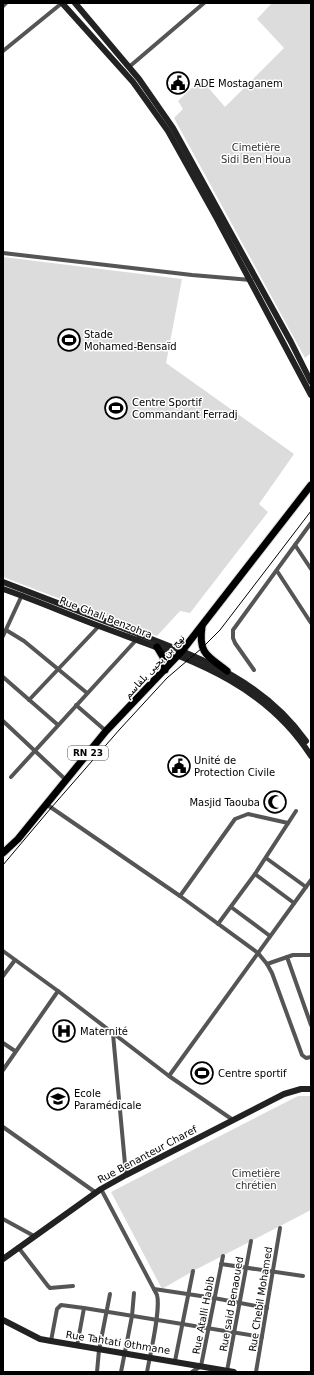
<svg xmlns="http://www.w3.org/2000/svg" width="314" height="1375" font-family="'DejaVu Sans','Noto Naskh Arabic',sans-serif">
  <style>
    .green { fill: #dcdcdc }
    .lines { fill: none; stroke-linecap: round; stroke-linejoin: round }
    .primary-casing { stroke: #dbdbdb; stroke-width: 9 }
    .street { stroke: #555; stroke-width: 4 }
    .secondary { stroke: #222; stroke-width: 6 }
    .primary { stroke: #000; stroke-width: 7 }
    .tram { stroke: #000; stroke-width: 1 }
    .labels { text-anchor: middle; stroke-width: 3; stroke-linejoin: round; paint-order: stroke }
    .shield { fill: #fff; stroke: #4c4c4c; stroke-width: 1 }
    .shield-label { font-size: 9px; font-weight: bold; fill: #000 }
    .poi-label { font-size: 10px; fill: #000; stroke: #fff; text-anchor: start }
    .park-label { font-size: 10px; fill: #333; stroke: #fff }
    .street-label { font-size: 10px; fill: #000; stroke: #fff }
  </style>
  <rect width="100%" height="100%" fill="#fff"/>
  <g class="green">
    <polygon points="272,3 311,3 311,353 305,358 174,118 183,109 178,101 201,79 225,107 284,48 257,19"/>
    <polygon points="3,257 182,279 166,363 294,454 259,504 268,512 190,613 180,611 157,636 3,577"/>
    <polygon points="298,1096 311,1096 311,1210 193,1271 162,1289 111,1192"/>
  </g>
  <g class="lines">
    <g class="primary-casing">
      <g id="primary">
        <path d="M 202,627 C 198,654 208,656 227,671"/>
        <polyline points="157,647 163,657 165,670"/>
        <polyline points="3,853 18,839 106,731 182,651 311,485"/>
      </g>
    </g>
    <g class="street">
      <polyline points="3,6 6,3"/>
      <polyline points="3,51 62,3"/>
      <polyline points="129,67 204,3"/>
      <polyline points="3,253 192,275 251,280"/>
      <polyline points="295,545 311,569"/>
      <polyline points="277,571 311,623"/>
      <polyline points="6,630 24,641 87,693"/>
      <polyline points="3,636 22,595"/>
      <polyline points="254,670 235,643 233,638 233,630 311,523"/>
      <polyline points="3,677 58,725"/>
      <polyline points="29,700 99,626"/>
      <polyline points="76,705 106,731"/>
      <polyline points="3,721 66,780"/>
      <polyline points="11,777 138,638"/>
      <polyline points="46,804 180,896 258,953 267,964 272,973 302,1055 306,1058 311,1057"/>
      <polyline points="266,858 306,887"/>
      <polyline points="255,874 294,903"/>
      <polyline points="180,896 235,819 248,814 288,823"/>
      <polyline points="231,907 270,936"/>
      <polyline points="218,924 255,874 296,811"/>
      <polyline points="3,951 58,991 169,1076 233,1120"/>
      <polyline points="287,957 311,1025"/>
      <polyline points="267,964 293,955 311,955"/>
      <polyline points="3,976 15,960"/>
      <polyline points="113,1034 126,1175"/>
      <polyline points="3,1043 15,1051"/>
      <polyline points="3,1070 58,991"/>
      <polyline points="169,1076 311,880"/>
      <polyline points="3,1127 95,1192"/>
      <path d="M 101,1189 L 157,1295 C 161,1310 150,1355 147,1372"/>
      <polyline points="3,1219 34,1236"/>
      <polyline points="18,1247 48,1286 50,1288 73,1286"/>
      <polyline points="221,1264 303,1276"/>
      <polyline points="154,1289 214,1298 267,1308"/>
      <polyline points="51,1341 57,1309 61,1305 84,1308 262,1337"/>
      <polyline points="77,1346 84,1308"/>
      <polyline points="175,1361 193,1271"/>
      <polyline points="227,1371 251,1241"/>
      <polyline points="97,1372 99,1350 110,1294"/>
      <polyline points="121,1372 132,1316 134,1293"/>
      <polyline points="192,1372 201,1366 223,1256"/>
      <polyline points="256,1372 280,1228"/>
    </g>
    <g class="secondary">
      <polyline points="62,3 133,82 168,131 216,217 311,395"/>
      <polyline points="75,3 139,79 173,128 291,342 311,382"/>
      <path d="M 3,582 C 45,598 86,614 128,630 C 197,657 261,678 306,741"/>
      <path d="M 3,589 C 35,600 67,614 99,626 C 181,657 261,678 311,756"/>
      <polyline points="3,1259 101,1189 126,1175 284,1094 301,1089 311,1089"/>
      <polyline points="3,1320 40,1339 51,1341 234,1372"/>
    </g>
    <use href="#primary" class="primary"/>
    <polyline class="tram" points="3,865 51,808 120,729 167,678 202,648 220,630 311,511"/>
  </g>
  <defs>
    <g id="civic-ring" transform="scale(1.15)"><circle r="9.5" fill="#fff" stroke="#000" stroke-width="1.5"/><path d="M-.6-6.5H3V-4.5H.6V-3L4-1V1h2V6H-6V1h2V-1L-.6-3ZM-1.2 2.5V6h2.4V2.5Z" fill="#000"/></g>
    <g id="stadium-ring" transform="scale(1.15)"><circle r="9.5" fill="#fff" stroke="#000" stroke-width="1.5"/><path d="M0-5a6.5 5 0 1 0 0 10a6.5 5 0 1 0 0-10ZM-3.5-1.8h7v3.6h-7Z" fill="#000"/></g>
    <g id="mosque-ring" transform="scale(1.15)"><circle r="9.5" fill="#fff" stroke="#000" stroke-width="1.5"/><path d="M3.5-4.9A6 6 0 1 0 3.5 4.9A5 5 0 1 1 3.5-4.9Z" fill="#000"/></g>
    <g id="hospital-ring" transform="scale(1.15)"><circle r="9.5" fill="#fff" stroke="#000" stroke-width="1.5"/><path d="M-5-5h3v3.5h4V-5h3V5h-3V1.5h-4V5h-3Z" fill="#000"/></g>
    <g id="university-ring" transform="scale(1.15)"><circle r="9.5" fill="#fff" stroke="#000" stroke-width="1.5"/><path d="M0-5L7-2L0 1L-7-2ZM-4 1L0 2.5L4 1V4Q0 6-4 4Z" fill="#000"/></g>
  </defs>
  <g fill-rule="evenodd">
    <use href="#civic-ring" x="178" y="83"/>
    <use href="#stadium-ring" x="69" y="340"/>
    <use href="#stadium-ring" x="116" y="408"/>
    <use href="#civic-ring" x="179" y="766"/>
    <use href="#mosque-ring" x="275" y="802"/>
    <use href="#hospital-ring" x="64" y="1031"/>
    <use href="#stadium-ring" x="202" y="1073"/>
    <use href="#university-ring" x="58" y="1099"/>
  </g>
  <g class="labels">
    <rect class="shield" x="68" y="746" width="40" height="14" rx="3"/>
    <g class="shield-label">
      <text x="88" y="756">RN 23</text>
    </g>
    <g class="poi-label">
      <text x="194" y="87">ADE Mostaganem</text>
      <text x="84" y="338">Stade<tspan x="84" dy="12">Mohamed-Bensaïd</tspan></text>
      <text x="132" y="406">Centre Sportif<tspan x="132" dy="12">Commandant Ferradj</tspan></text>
      <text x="194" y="764">Unité de<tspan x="194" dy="12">Protection Civile</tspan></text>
      <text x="260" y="806" text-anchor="end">Masjid Taouba</text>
      <text x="80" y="1035">Maternité</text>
      <text x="218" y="1077">Centre sportif</text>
      <text x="74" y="1097">Ecole<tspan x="74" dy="12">Paramédicale</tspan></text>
    </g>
    <g class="park-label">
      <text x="256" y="151">Cimetière<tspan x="256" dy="12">Sidi Ben Houa</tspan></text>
      <text x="256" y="1177">Cimetière<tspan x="256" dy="12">chrétien</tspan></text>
    </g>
    <g class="street-label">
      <text transform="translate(106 617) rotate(21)" y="4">Rue Ghali Benzohra</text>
      <text transform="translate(154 666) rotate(-47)" y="4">نهج بن يحيى بلقاسم</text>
      <text transform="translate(147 1154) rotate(-28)" y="4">Rue Benanteur Charef</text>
      <text transform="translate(260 1299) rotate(-81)" y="4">Rue Chebil Mohamed</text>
      <text transform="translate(231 1304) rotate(-80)" y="4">Rue said Benaoued</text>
      <text transform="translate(203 1315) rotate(-79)" y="4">Rue Atalli Habib</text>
      <text transform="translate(118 1342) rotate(9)" y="4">Rue Tahtati Othmane</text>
    </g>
  </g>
  <rect width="314" height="1375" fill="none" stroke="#000000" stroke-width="8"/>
</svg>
